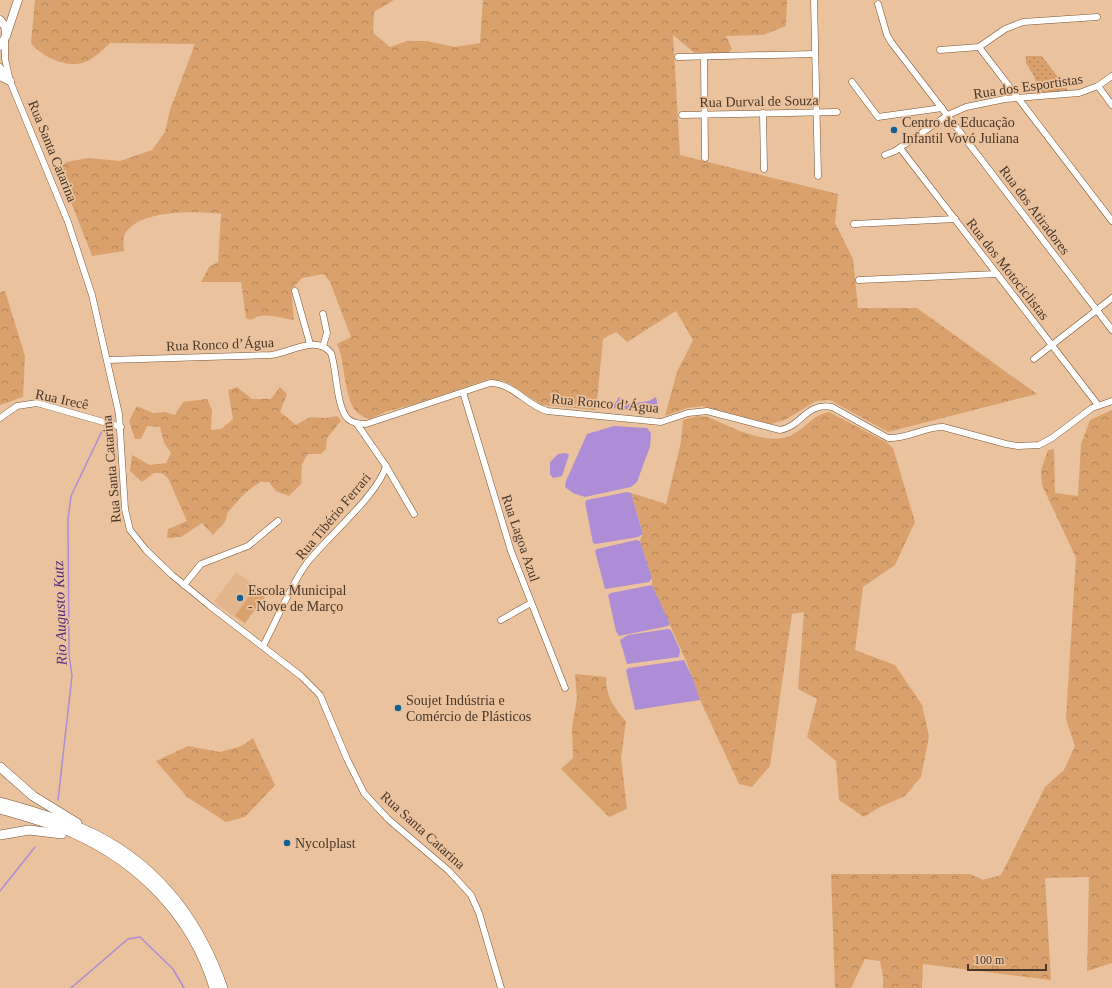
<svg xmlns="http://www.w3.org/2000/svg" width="1112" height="988" font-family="Georgia,serif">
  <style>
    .built { fill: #e3b58c }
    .grass { fill: url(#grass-dots) }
    .forest { fill: url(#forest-crowns) }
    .park { fill: url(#park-tufts) }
    .garden { fill: #daa16c }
    .water { fill: #ac8dd6 }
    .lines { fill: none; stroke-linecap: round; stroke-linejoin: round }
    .stream { stroke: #ac8dd6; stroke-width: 1.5 }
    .minor-casing { stroke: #775433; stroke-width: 7 }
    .major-casing { stroke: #775433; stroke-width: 9 }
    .highway-casing { stroke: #775433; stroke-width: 10 }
    .minor { stroke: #fff; stroke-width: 6 }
    .major { stroke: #fff; stroke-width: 8 }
    .highway { stroke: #fff; stroke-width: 9 }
    .poi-dot { fill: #116194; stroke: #eac29e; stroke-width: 1.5 }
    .labels { text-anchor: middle; stroke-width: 3.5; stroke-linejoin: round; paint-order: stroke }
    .street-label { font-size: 14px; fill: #483729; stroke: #eac29e }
    .poi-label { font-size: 14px; fill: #483729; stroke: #eac29e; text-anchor: start }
    .water-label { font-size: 15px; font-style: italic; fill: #542980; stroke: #eac29e }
  </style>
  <defs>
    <pattern id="grass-dots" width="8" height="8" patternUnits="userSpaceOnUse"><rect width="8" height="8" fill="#daa16c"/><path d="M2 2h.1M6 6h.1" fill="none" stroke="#b38459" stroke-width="1.8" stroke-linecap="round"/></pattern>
    <pattern id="forest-crowns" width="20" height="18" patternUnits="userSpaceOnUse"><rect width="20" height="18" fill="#daa16c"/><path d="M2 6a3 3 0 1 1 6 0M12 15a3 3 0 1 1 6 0" fill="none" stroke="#b38459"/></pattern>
    <pattern id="park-tufts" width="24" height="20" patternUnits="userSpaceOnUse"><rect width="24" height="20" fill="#daa16c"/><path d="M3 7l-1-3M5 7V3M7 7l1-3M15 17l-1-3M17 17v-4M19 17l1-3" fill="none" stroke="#b38459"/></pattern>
  </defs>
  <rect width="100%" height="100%" fill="#eac29e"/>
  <polygon class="built" points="236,572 267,594 245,624 214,602"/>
  <polygon class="grass" points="1026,56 1042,56 1069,92 1039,94 1034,76 1026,63"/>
  <g class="forest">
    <path d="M 35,0 L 394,0 L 374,12 L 373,33 L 390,47 L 407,41 L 426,41 L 455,47 L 480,43 L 483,0 L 787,0 L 786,26 L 763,35 L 726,36 L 732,49 L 727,54 L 697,55 L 673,35 L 680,155 L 838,194 L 835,223 L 853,259 L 858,308 L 917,308 L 1037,394 L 888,432 L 830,400 L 816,401 L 785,420 L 771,424 L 703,406 L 687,408 L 665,416 L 677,372 L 693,340 L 676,311 L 627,342 L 616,332 L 603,339 L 596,410 L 542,405 L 505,381 L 489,379 L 418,403 L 388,411 L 370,419 C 366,418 362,416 359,414 C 343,402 346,362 337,344 L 351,337 L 330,282 L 324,274 L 302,278 L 291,290 L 294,320 C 277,318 265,311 250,320 L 246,318 L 241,282 L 201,282 L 209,267 L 218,262 L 221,214 C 197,211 135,209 124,236 C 123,240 124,247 124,251 L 92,256 L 58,169 L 67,162 L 88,158 L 120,161 L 152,150 L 165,132 L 170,110 L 195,44 L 110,43 C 103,50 95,58 85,62 C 67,69 42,57 31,43 Z"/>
    <polygon points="5,291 25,356 23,397 0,405 0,292"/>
    <polygon points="237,387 252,399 271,399 280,387 287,394 280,412 296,425 310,417 326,418 337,416 341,421 327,438 326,449 321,454 308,454 302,464 301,484 289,496 276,491 269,482 260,482 245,493 228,512 225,522 213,535 202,523 181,537 167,538 168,529 187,521 168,478 162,473 154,473 142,482 130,471 132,455 150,465 166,463 171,453 164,443 160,427 147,426 141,439 135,439 129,421 137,406 153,413 165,412 175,415 183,402 207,399 212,410 211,430 221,429 233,419 228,390"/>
    <polygon points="1112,410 1112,963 1087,971 1089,877 1045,878 1051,980 923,964 922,988 883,988 883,976 880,961 865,959 851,988 835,988 831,874 970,874 983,880 1001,875 1045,787 1064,770 1075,746 1066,719 1076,558 1042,485 1041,470 1048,450 1054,449 1055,493 1078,496 1081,444 1090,420"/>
    <path d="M 829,412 L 886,442 L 893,448 L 915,522 L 895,565 L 863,587 L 855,650 L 895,665 L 922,705 L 929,736 L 921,777 L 905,796 L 878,808 L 864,817 L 839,800 L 836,761 L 807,737 L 817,699 L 798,689 L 804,612 L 792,614 L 770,766 L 752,787 L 739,784 L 700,700 L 687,663 L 652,585 L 652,578 L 640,541 L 643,533 L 631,493 L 666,504 L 681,442 L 683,420 L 698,416 L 707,417 C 731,426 764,446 790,436 C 805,429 812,415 829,412 Z"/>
    <path d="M 575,674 L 606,677 C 606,697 613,706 626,721 L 621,758 L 627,809 L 609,817 L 561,769 L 573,758 L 572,727 L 577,698 Z"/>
    <polygon points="253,738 275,785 245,817 226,822 187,797 156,761 188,746 220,752 242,746"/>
  </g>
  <polygon class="park" points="255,586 267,594 259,605 247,597"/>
  <polygon class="garden" points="248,598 258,605 245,623 235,616"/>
  <g class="water">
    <polygon points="619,397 629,404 649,401 656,397 658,407 656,412 612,408"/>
    <polygon points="614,426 647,428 651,433 650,447 645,460 637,482 631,487 585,497 573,493 565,487 566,481 587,434"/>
    <polygon points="566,453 569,455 562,476 553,478 550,474 550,462 558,454"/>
    <polygon points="627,492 631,493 643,534 638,537 596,544 593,543 585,502 587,500"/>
    <polygon points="636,540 640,541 652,578 649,582 605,589 595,551 597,549"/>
    <polygon points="652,585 670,624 668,626 619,636 616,631 608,595 611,593"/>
    <polygon points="668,629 671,630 680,650 679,657 627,664 620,640 628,635"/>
    <polygon points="684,660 693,679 700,700 635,710 626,670 629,668"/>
  </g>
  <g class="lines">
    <g class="stream">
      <polyline points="58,800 72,676 69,654 68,519 71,496 102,431"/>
      <polyline points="0,891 35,847"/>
      <polyline points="71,988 128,939 140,937 173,969 184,988"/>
    </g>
    <g class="minor-casing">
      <g id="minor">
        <polyline points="814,0 818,176"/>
        <polyline points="878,4 887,35 891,42 1112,330"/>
        <polyline points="5,39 5,59 10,81 68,222 92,295 119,414 125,509 130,530 146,550 172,575 210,606 301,676 320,695 347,759 364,793 388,819 449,871 471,895 479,913 501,988"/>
        <polyline points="979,47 1112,221"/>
        <polyline points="940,50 979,47 1005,29 1023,22 1097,17"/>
        <polyline points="678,57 815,54"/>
        <polyline points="704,57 705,158"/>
        <polyline points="0,67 9,79"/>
        <polyline points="852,82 878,117 942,108"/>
        <polyline points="1098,86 1112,105"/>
        <polyline points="763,113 764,169"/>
        <polyline points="682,115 837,112"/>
        <polyline points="900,148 1098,405"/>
        <polyline points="885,155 895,151 948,115 966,107 1005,99 1079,93 1098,86 1112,76"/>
        <polyline points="854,224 955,219"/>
        <polyline points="859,280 997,274"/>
        <polyline points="295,291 310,344"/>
        <polyline points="323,346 327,333 323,314"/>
        <polyline points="1034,359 1112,298"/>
        <path d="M 108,360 L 271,355 C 290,353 316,334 331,353 C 337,370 336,407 348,419 C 353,423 359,424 366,424 L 490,383 C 513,383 526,405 547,411 L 661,422 L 688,413 L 707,411 L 780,430 C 801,427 806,402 832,407 L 888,438 C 907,439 924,427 943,427 L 1006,444 L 1018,446 L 1039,445 L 1052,438 L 1092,408 L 1112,401"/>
        <polyline points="463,392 511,551 565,688"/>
        <polyline points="0,418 17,406 37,403 121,427"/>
        <polyline points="386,466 414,514"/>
        <polyline points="184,585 201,564 248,546 278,521"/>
        <polyline points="501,620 531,603"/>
        <path d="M 263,646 C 276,622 291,584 307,563 C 327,537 378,495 386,466 L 357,424"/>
      </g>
    </g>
    <g class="major-casing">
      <g id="major">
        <polyline points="0,20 5,26 6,33"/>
        <polyline points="0,46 6,36 18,0"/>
        <polyline points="0,76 10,81"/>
      </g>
    </g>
    <g class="highway-casing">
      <g id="highway">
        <polyline points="0,767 33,796 77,823"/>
        <path d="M 0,802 C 28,810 57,818 83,829 C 154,860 198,917 223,988"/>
        <path d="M 0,809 C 24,816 50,823 73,833 C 140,863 193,917 214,988"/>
        <polyline points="0,835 29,830 62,834"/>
      </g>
    </g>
    <use href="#minor" class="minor"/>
    <use href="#major" class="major"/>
    <use href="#highway" class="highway"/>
  </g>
  <g class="poi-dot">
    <circle cx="894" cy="130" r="4"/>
    <circle cx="240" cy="598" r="4"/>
    <circle cx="398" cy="708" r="4"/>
    <circle cx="287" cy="843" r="4"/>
  </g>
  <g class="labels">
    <g class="street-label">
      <text transform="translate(1028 86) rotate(-8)" y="5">Rua dos Esportistas</text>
      <text transform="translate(759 101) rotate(-1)" y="5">Rua Durval de Souza</text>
      <text transform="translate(53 151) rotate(68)" y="5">Rua Santa Catarina</text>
      <text transform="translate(1035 210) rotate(53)" y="5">Rua dos Atiradores</text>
      <text transform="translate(1008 269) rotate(52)" y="5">Rua dos Motociclistas</text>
      <text transform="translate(220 344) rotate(-2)" y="5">Rua Ronco d’Água</text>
      <text transform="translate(62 399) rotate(12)" y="5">Rua Irecê</text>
      <text transform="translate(605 403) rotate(5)" y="5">Rua Ronco d’Água</text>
      <text transform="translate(111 469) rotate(-95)" y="5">Rua Santa Catarina</text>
      <text transform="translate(333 516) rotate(-50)" y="5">Rua Tibério Ferrari</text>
      <text transform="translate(521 538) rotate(71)" y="5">Rua Lagoa Azul</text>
      <text transform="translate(423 830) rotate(42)" y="5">Rua Santa Catarina</text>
    </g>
    <g class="poi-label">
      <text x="902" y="127">Centro de Educação<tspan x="902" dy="16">Infantil Vovó Juliana</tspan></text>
      <text x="248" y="595">Escola Municipal<tspan x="248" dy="16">- Nove de Março</tspan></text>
      <text x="406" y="705">Soujet Indústria e<tspan x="406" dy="16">Comércio de Plásticos</tspan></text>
      <text x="295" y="848">Nycolplast</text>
    </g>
    <g class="water-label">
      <text transform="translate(60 613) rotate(-92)" y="5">Rio Augusto Kutz</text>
    </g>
  </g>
  <path d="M968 964v6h78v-6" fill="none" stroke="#483729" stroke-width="2"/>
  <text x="974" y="964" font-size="12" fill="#483729" stroke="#eac29e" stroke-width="3" paint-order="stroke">100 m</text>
</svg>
